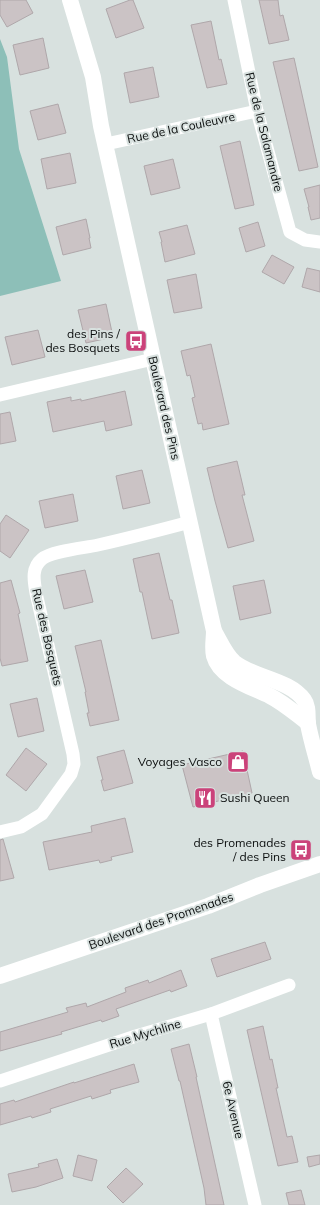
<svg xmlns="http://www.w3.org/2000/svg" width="320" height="1205" font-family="Mulish,sans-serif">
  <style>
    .green { fill: #8dbfb8 }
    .building { fill: #cbc3c5; stroke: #afa7aa }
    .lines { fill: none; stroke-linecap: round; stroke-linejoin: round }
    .minor { stroke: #fff; stroke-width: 13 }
    .tertiary { stroke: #fff; stroke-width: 16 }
    .labels { text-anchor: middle; stroke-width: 4; stroke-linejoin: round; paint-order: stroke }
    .street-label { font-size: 12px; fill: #0a0d0d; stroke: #d8e1df }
    .poi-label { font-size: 12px; fill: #0a0d0d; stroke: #d8e1df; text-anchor: end }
  </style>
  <rect width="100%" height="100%" fill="#d8e1df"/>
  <polygon class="green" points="0,39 7,57 19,149 61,281 0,296"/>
  <g class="building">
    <polygon points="0,0 26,0 33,13 7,27 0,15"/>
    <polygon points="130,0 133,0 144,28 116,38 106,9"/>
    <polygon points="259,0 278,0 280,16 283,15 289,40 269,44"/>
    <polygon points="211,21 219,60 221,59 227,84 207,88 191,25"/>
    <polygon points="43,38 49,68 20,75 13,45"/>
    <polygon points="294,58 318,167 299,171 273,62"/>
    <polygon points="153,67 159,97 130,103 124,73"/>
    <polygon points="58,104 66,133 38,140 30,111"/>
    <polygon points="240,141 254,205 235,209 220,146"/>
    <polygon points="70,153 76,183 47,189 41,159"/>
    <polygon points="173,159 180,188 151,195 144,166"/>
    <polygon points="320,185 320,218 311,220 308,207 309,207 304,189"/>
    <polygon points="86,219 90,238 89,238 91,248 63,255 56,227"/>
    <polygon points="258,222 265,246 246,252 239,228"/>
    <polygon points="187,225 195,254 165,262 161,242 162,242 159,232"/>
    <polygon points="272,255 294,267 284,284 262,272"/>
    <polygon points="307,268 320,271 320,292 302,287"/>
    <polygon points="196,274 202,308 174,313 167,280"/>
    <polygon points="106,304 113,337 86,343 78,310"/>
    <polygon points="38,330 45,357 12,365 5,337"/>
    <polygon points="211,344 229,424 203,430 202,423 198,424 192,398 195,397 190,375 187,376 181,351"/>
    <polygon points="125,391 132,425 106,431 104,421 53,432 47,402 71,397 71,401 81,399 81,401"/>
    <polygon points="10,412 16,441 0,444 0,414"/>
    <polygon points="237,461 245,495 242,495 254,541 228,548 215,501 207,468"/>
    <polygon points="142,470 150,503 123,509 116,476"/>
    <polygon points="73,494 78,521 45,528 39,501"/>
    <polygon points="6,515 29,530 10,558 0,551 0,524"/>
    <polygon points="159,553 170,600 172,600 179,633 152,639 142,592 140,592 133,559"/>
    <polygon points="85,570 93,602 64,609 56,576"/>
    <polygon points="11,580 20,613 18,614 28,661 2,666 0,658 0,583"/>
    <polygon points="264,580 271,613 240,620 233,586"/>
    <polygon points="101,640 119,720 90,726 87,713 89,713 85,692 86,692 75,646"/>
    <polygon points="37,698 44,731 18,737 10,704"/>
    <polygon points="26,748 47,764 26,791 6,775"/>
    <polygon points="124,750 133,783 104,791 101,780 103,780 97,757"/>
    <polygon points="243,751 252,793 193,807 182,765"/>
    <polygon points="125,818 133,852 111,857 112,860 100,863 99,860 49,870 43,842 92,832 91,826"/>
    <polygon points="3,839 14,878 0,881 0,840"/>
    <polygon points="265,942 271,959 217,977 211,959"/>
    <polygon points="181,970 187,986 171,992 170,990 116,1009 119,1016 102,1022 101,1020 61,1032 62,1034 0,1051 0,1032 68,1012 66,1008 86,1003 87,1007 126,992 125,988 148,980 149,983"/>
    <polygon points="263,1026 270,1060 272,1059 278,1088 276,1088 287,1137 292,1136 298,1162 278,1166 247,1030"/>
    <polygon points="189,1044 197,1077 196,1077 224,1205 206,1205 204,1188 180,1081 179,1081 171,1049"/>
    <polygon points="134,1064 139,1082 110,1090 111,1093 92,1099 91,1096 50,1109 51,1112 32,1118 31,1116 0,1125 0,1104 14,1100 15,1102 74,1082 74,1083"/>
    <polygon points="78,1155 97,1160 92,1181 73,1176"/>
    <polygon points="320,1155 320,1164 309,1167 307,1157"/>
    <polygon points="57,1159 63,1178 36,1187 12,1192 8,1174 39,1167 38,1164"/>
    <polygon points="126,1168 143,1184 123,1203 107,1187"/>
    <polygon points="301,1190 305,1205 289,1205 286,1193"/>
  </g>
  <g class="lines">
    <g class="minor">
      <polyline points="234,0 257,111 290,232 305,240 320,242"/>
      <polyline points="106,144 257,111"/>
      <polyline points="0,395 153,359"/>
      <path d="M 0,832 L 21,827 L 42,814 L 71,774 L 74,764 L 73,754 L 36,593 C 34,581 31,568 42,559 C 52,551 84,548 98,545 C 129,538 160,530 190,522"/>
      <polyline points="211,1014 255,1205"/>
      <polyline points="0,1081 136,1036 211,1014 289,985"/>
    </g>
    <g class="tertiary">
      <path d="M 70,0 L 93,77 L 101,126 L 214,631 C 220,641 225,654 234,662 C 253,678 289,679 304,700 C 309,707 307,716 308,724 C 311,740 316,756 320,772"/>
      <path d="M 214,631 C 214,639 212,648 214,656 C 220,678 252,687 270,696 C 284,703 296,714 308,723"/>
      <polyline points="0,976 208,906 260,885 320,864"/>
    </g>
  </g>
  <defs>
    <g id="bus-square" transform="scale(1.15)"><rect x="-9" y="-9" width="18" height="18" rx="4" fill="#cb427a" stroke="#d8e1df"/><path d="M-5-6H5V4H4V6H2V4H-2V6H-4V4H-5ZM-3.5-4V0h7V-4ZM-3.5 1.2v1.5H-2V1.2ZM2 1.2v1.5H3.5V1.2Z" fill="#fff"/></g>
    <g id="shop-square" transform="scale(1.15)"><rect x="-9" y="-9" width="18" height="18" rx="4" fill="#cb427a" stroke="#d8e1df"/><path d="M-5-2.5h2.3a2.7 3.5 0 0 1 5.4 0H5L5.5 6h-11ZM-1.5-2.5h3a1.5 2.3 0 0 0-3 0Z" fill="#fff"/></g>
    <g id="restaurant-square" transform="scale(1.15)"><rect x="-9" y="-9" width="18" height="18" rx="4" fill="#cb427a" stroke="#d8e1df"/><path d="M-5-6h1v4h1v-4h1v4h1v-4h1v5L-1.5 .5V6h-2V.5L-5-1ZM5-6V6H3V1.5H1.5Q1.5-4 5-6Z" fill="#fff"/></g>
  </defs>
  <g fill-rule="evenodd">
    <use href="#bus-square" x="136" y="341"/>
    <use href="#shop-square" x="238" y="762"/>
    <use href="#restaurant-square" x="205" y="798"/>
    <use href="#bus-square" x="301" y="850"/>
  </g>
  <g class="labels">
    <g class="street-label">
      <text transform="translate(181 128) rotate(-12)" y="4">Rue de la Couleuvre</text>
      <text transform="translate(264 132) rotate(76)" y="4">Rue de la Salamandre</text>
      <text transform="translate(164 408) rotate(77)" y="4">Boulevard des Pins</text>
      <text transform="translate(47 637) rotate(77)" y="4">Rue des Bosquets</text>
      <text transform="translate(161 921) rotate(-19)" y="4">Boulevard des Promenades</text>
      <text transform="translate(145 1034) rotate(-17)" y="4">Rue Mychline</text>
      <text transform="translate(233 1110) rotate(77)" y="4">6e Avenue</text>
    </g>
    <g class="poi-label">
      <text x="120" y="338">des Pins /<tspan x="120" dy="14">des Bosquets</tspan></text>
      <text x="222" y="766">Voyages Vasco</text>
      <text x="220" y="802" text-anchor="start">Sushi Queen</text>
      <text x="286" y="847">des Promenades<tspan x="286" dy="14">/ des Pins</tspan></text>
    </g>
  </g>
</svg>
